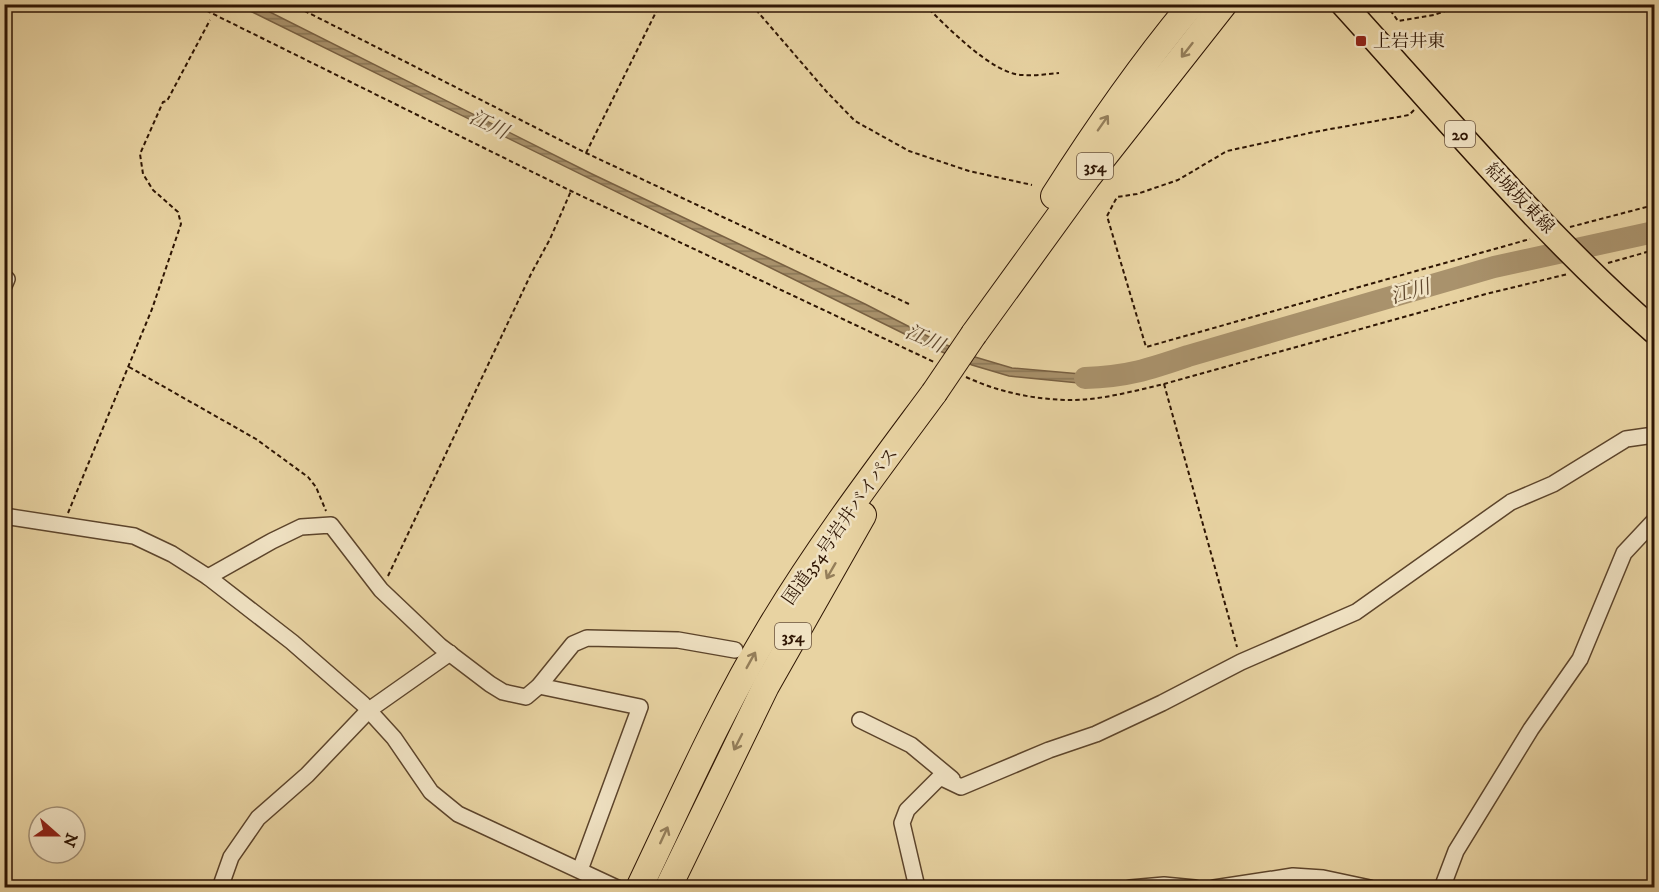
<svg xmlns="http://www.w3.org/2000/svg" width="1659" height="892" font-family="'IM FELL DW Pica','Noto Serif JP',serif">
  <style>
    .water { fill: url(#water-rules); stroke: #786042; stroke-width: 1.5 }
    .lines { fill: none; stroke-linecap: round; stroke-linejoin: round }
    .river { stroke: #a9926c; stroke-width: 22 }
    .minor-casing { stroke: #5c442b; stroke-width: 18 }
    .primary-casing { stroke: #2e1503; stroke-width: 27 }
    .trunk-casing { stroke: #2e1503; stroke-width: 28 }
    .path { stroke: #2e1503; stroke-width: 2; stroke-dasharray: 4.5 3; stroke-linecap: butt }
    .minor { stroke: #f0e2c3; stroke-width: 15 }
    .primary { stroke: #e8d3a2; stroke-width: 24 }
    .trunk { stroke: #e8d3a2; stroke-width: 26 }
    .trunk-bridge-casing { stroke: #2e1503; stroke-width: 28; stroke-linecap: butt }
    .trunk-bridge { stroke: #e8d3a2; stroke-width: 26 }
    .oneway { stroke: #947e5a }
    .poi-dot { fill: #8f2418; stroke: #f0e2c3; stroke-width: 2 }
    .labels { text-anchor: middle; stroke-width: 5; stroke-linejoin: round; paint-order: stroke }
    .shield { fill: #f0e2c3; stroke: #68523d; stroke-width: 1.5 }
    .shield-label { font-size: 16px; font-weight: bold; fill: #2e1503 }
    .poi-label { font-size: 18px; fill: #2e1503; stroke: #f0e2c3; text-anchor: start }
    .street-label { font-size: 18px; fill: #2e1503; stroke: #f0e2c3 }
    .water-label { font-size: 20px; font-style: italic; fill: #5f472d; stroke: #f0e2c3 }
  </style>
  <defs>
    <pattern id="water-rules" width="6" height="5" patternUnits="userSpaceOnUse" patternTransform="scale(1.5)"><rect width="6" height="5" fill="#a9926c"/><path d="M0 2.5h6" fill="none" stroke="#8a7657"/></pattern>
  </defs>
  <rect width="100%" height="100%" fill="#e8d3a2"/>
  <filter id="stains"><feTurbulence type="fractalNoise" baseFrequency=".00333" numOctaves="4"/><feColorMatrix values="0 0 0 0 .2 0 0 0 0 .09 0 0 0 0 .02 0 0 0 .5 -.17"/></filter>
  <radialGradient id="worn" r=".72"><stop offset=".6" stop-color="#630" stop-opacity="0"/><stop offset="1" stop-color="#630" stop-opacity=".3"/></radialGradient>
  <polygon class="water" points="238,5 256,5 592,174 865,304 937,341 975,357 1012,368 1081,374 1116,373 1115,382 1079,383 1009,376 972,365 933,348"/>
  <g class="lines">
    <path class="river" d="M 1085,378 C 1126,377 1150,369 1188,356 L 1494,267 L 1654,232"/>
    <g class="minor-casing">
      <g id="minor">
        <polyline points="4,278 7,279 4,286"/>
        <polyline points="4,516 134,536 172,554 208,577 292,642 363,704 394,738 431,792 458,814 617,888"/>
        <polyline points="208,577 272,541 301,527 331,525 381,590 440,646 490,684 503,692 526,697 539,686 573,644 587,638 678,640 735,650"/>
        <polyline points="539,686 640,707 580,870"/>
        <polyline points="860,720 911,745 952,779"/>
        <polyline points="220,888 231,857 258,818 307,775 369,710 450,653"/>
        <polyline points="915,888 916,883 902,823 907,810 940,777 961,787 1049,750 1096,734 1162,703 1241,662 1356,612 1511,502 1553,484 1626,439 1654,435"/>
        <polyline points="1130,888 1164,885 1195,888"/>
        <polyline points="1214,888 1293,876 1323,878 1370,888"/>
        <polyline points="1442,888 1456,851 1531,729 1580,659 1624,553 1654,521"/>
      </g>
    </g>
    <g class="primary-casing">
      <path id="primary" d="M 1343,4 C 1444,115 1541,232 1654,331"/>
    </g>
    <g class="trunk-casing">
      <g id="trunk">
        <path d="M 1054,196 C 1096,130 1141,65 1192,4"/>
        <polyline points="974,334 1087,178 1224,4"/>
        <path d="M 639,888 C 681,800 720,711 770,628 C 819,546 877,470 934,393"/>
        <polyline points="668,888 766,686 863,515"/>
      </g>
    </g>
    <g class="path">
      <polyline points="193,4 571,191 934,362"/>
      <polyline points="291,4 586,153 909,304"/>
      <polyline points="751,4 826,91 855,121 909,151 969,171 1032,185"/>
      <path d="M 924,4 C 945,25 992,74 1022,75 C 1034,76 1047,74 1059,73"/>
      <polyline points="1386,4 1398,21 1434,15 1464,4"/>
      <polyline points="1414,110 1409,115 1314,132 1227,151 1178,180 1137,194 1117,197 1107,216 1146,347 1530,239"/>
      <polyline points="586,153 660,4"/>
      <polyline points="1570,227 1654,205"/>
      <polyline points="1608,263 1654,250"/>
      <polyline points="129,367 256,439 308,477 316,487 326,511"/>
      <path d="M 966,377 C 998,392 1036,400 1071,400 C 1101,400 1134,391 1164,384 L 1486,294 L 1568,274"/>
      <polyline points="1164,384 1237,647"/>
      <polyline points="68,513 152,309 181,224 178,212 153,190 143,174 140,154 163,102 167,101 210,20"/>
      <polyline points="388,576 531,274 550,239 571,191"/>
    </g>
    <use href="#minor" class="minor"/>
    <use href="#primary" class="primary"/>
    <use href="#trunk" class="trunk"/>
    <g class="trunk-bridge-casing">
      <polyline id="trunk-bridge" points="934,393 974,334"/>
    </g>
    <use href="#trunk-bridge" class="trunk-bridge"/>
  </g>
  <defs><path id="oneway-shaft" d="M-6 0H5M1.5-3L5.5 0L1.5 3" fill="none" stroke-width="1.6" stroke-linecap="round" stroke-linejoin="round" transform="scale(1.5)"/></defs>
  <g class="oneway">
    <use href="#oneway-shaft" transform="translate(1187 50) rotate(128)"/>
    <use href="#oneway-shaft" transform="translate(1103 123) rotate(-55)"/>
    <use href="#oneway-shaft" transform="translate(831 571) rotate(120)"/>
    <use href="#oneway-shaft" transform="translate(751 660) rotate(-61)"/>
    <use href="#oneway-shaft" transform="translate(738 742) rotate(117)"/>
    <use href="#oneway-shaft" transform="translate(664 835) rotate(-65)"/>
  </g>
  <rect class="poi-dot" x="1355" y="35" width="12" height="12" rx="3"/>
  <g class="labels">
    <g class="shield">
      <rect x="1445" y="121" width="30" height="26" rx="4.5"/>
      <rect x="1077" y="153" width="36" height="26" rx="4.5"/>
      <rect x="775" y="623" width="36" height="26" rx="4.5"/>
    </g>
    <g class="shield-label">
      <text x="1460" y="140">20</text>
      <text x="1095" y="172">354</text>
      <text x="793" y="642">354</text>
    </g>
    <g class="poi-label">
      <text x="1373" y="47">上岩井東</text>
    </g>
    <g class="street-label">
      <text transform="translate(1520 198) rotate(46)" y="6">結城坂東線</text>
      <text transform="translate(840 526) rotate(-55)" y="6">国道354号岩井バイパス</text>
    </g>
    <g class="water-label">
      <text transform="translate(489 124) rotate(26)" y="7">江川</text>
      <text transform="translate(1410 291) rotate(-16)" y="7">江川</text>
      <text transform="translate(925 338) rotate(24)" y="7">江川</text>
    </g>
  </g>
  <rect width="1659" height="892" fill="none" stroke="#e8d3a2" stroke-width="24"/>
  <rect x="6" y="6" width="1647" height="880" fill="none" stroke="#2e1503" stroke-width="3"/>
  <rect x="12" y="12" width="1635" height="868" fill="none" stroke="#2e1503" stroke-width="1.5"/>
  <g transform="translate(57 835) rotate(111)"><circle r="28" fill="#f0e2c3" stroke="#a29076" stroke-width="1.5"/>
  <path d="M0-4.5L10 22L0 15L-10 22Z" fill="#8f2418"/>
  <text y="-9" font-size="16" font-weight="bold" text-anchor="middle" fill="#2e1503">N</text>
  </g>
  <rect width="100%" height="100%" filter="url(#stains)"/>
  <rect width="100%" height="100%" fill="url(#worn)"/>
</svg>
